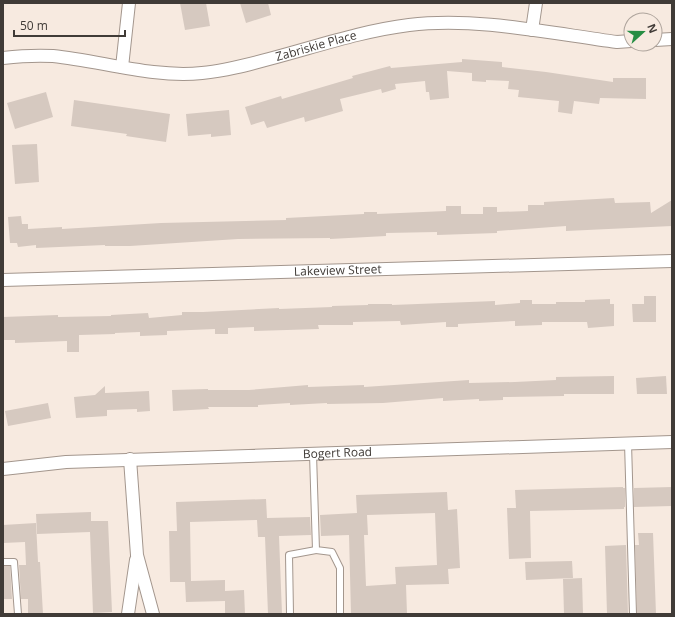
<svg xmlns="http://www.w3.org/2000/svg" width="675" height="617" font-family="'Open Sans',sans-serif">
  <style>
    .building { fill: #d6c9c0; fill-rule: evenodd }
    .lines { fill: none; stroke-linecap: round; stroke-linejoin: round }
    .service-casing { stroke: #a3968d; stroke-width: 8 }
    .minor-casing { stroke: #a3968d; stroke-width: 14 }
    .service { stroke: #fff; stroke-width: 6 }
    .minor { stroke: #fff; stroke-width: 12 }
    .labels { text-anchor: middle; stroke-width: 3.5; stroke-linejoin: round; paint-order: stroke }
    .street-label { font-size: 12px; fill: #403b37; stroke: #f7eae0 }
  </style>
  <rect width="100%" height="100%" fill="#f7eae0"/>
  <g class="building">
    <polygon points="180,3 206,3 210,26 185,30"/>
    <polygon points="240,3 268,3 271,15 246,23"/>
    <polygon points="462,59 502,62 502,67 546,72 613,82 613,78 646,78 646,99 600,98 599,104 574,101 572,114 558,112 559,101 518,97 519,90 508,89 509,81 486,80 486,82 472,81 472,73 447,71 449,98 430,100 429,92 426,92 425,81 395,84 396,89 382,93 381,89 340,99 343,111 305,122 304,117 267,128 264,121 251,125 245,107 281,96 282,99 353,78 352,76 390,66 391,68 462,62"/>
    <polygon points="46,92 53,117 15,129 7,103"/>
    <polygon points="74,100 170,114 166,142 126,136 127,134 71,126"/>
    <polygon points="229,110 231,135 211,137 211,134 188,136 186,114"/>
    <polygon points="37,144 39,182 15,184 12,145"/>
    <polygon points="614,198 615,203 650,202 651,213 672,200 672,226 566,231 566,226 497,231 497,233 437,235 437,232 386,233 386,236 330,239 330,238 238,239 130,246 105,246 105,245 36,248 36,245 18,247 17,243 10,243 8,217 21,216 22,224 28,224 28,229 62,227 62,229 161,223 286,220 286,218 364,214 364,212 377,212 377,214 446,211 446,206 461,206 461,214 483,214 483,207 497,207 497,212 528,211 528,205 544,205 544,202"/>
    <polygon points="644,296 656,296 656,322 633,322 632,304 644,304"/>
    <polygon points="610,299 610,304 614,304 614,326 588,328 587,322 542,322 542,325 515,326 515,321 458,324 458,327 446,327 446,322 401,325 400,321 353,322 353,325 318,325 319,329 287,330 254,331 254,327 228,328 228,334 215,334 215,329 167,331 167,335 140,336 140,332 115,333 115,334 79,335 79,352 67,352 67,341 15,343 15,340 4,340 3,317 58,315 58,317 111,316 111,315 148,313 149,318 182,315 182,312 203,312 279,308 279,309 332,307 332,306 368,305 368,304 392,304 392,305 495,301 495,305 520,303 520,300 532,300 532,304 556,304 556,302 585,302 585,300"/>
    <polygon points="614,376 614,394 564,394 564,396 503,397 503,400 479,401 479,399 443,401 443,398 383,403 327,404 327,403 290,405 290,403 258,405 258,407 208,407 209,409 173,411 172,390 208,389 208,390 249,390 308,385 308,387 364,385 364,387 469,380 469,383 515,382 556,380 556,377"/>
    <polygon points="666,376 667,394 637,394 636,378"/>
    <polygon points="105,386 105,393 149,391 150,411 137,412 137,409 107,410 107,416 76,418 74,397 95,395"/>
    <polygon points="48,403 51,418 8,426 5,411"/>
    <polygon points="623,487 623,488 625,488 625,507 624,507 624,509 530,511 531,558 509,559 507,508 516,508 515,490"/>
    <polygon points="672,487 672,506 634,507 634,488"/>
    <path d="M 447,492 L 448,510 L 457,509 L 460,568 L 448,569 L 449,584 L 406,585 L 407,614 L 351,614 L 349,535 L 321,536 L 320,515 L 357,513 L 356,495 ZM 435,513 L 437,565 L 395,567 L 396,584 L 366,586 L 364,535 L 368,535 L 367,515 Z"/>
    <polygon points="266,499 267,518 310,517 311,535 279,536 282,614 268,614 265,537 258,537 257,520 190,522 191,581 225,580 225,591 244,590 245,614 225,614 225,601 186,602 185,582 170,582 169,531 177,531 176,502"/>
    <polygon points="91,512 91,521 108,521 112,612 93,613 90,532 37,534 36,514"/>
    <polygon points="36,523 38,562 40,562 43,614 28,614 28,599 21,599 19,565 26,565 25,542 3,543 3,525"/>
    <polygon points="638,533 653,533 656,614 637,614 635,545 639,545"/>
    <polygon points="626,545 628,614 607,614 605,546"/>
    <polygon points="572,561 573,578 526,580 525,562"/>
    <polygon points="3,566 10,566 12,599 3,599"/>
    <polygon points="582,578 583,614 564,614 563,579"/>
  </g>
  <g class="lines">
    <g class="service-casing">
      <g id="service">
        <polyline points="628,443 633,614"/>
        <polyline points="313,454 316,550 332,552 340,568 340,614"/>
        <polyline points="3,562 14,562 18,614"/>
        <polyline points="290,614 289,555 316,550"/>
      </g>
    </g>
    <g class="minor-casing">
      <g id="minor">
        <polyline points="532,30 536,3"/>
        <polyline points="655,40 672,39"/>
        <path id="s1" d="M 3,58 C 20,56 36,55 53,56 C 102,61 152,78 202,73 C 225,71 247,65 269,59 C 315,47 361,31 409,25 C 477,17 549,33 617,42 L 631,41"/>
        <polyline points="122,67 129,3"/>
        <path id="s2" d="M 3,280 L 672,261"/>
        <polyline points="130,459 137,555 153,614"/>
        <path id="s3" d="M 3,469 L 66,462 L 672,442"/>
        <polyline points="128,614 136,560"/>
      </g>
    </g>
    <use href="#service" class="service"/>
    <use href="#minor" class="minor"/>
  </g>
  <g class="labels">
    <g class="street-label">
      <text dy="4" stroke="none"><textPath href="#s1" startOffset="318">Zabriskie Place</textPath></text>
      <text dy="4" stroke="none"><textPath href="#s2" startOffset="335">Lakeview Street</textPath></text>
      <text dy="4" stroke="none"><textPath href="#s3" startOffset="335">Bogert Road</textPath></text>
    </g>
  </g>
  <rect width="675" height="617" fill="none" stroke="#403b37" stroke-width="8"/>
  <g transform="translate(643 32) rotate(69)"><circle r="19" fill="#f7eae0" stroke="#aea49c"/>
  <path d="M0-3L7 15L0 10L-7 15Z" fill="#268d43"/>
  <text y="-6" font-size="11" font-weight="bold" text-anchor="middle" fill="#403b37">N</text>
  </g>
  <path d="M14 30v6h111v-6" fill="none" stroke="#403b37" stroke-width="2"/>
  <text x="20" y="30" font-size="12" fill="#403b37" stroke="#f7eae0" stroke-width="3" paint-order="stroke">50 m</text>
</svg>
